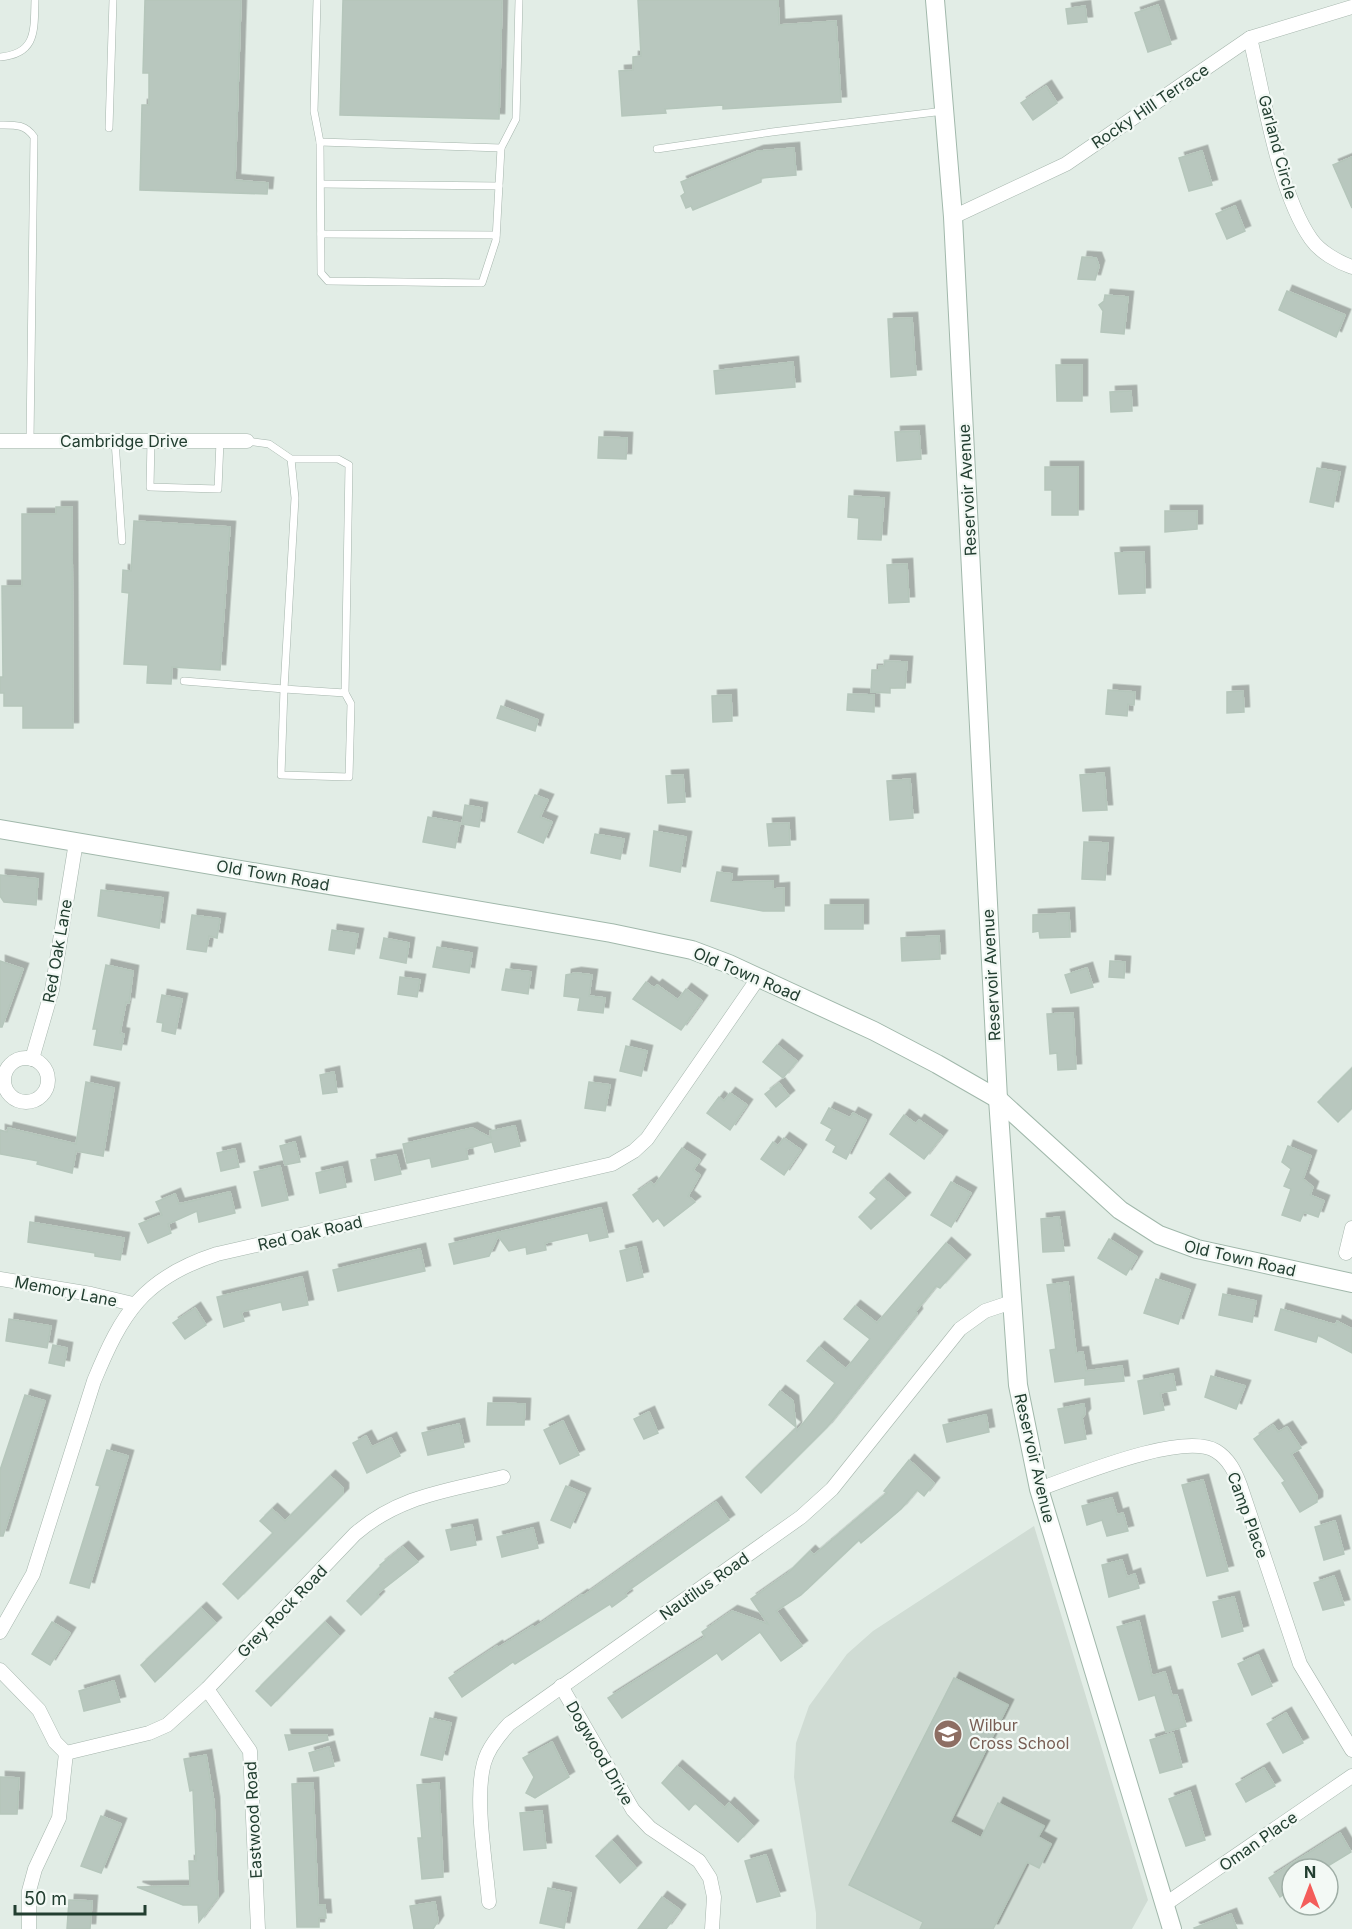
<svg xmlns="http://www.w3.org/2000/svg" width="1352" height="1929" font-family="Inter,sans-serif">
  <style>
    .built { fill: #d0dcd4 }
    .building { fill: #b8c7be; stroke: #b5c6bb; stroke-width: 1.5; filter: url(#shadow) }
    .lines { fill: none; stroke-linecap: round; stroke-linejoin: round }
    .service-casing { stroke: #a5b5ac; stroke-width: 8 }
    .minor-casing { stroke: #a5b5ac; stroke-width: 15 }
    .secondary-casing { stroke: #a1b8ab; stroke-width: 20 }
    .service { stroke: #fff; stroke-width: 7 }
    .minor { stroke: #fff; stroke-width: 14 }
    .secondary { stroke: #fff; stroke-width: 18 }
    .labels { text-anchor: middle; stroke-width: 4.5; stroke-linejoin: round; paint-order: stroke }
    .street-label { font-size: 16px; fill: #223e30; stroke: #f3f9f5 }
    .education-label { font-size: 16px; fill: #785e54; stroke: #f3f9f5; text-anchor: start }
  </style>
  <defs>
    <filter id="shadow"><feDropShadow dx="5.5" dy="-5.5" stdDeviation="0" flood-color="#0004"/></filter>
  </defs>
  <rect width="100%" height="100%" fill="#e2ede6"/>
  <polygon class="built" points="1034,1526 1148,1900 1132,1929 816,1929 816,1913 794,1777 796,1743 809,1706 847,1654 873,1631"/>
  <g class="building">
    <polygon points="145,0 241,0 235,180 268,183 267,194 140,190 142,105 149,105 149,73 143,73"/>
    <polygon points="343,0 502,0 499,119 340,115"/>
    <polygon points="638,0 778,0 779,25 836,21 841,102 723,109 723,105 665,109 666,113 622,116 619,71 633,70 633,57 641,56"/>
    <polygon points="1158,5 1171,44 1148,52 1135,13"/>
    <polygon points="1085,6 1087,22 1068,24 1066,9"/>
    <polygon points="1046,86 1057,103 1033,120 1021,103"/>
    <polygon points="794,148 796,175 761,178 761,182 693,210 691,206 686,208 681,196 685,193 681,182 758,151"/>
    <polygon points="1202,151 1212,185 1189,191 1179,158"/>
    <polygon points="1352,157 1352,208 1333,165"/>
    <polygon points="1235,206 1245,231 1227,239 1216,214"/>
    <polygon points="1082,257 1096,258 1099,266 1095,280 1078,279"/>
    <polygon points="1287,291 1345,315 1336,337 1279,310"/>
    <polygon points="1105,295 1128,297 1124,334 1101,332 1103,311 1099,305 1104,301"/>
    <polygon points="912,318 916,375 891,377 888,319"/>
    <polygon points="793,362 795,387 716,394 714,371"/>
    <polygon points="1056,365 1082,365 1082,401 1057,401"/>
    <polygon points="1131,391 1132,411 1111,412 1110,392"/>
    <polygon points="919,431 921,459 897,461 895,432"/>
    <polygon points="599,437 627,438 626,459 598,458"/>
    <polygon points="1045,467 1078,467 1078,515 1052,515 1052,490 1045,490"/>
    <polygon points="1317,468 1340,472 1333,507 1310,502"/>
    <polygon points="849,496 884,498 881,540 858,539 859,518 848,517"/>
    <polygon points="56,507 72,507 73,728 23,728 23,706 4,706 4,693 0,693 0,677 3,677 2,586 22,586 22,514 56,514"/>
    <polygon points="1165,511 1197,511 1197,529 1165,532"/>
    <polygon points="134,521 230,527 220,670 172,667 171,684 147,683 148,665 124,664 129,593 122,592 123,570 131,571"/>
    <polygon points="1144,552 1145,593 1119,594 1115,553"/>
    <polygon points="907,564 909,602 889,603 887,565"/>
    <polygon points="885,661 907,662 905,688 890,688 890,693 871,692 872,670 879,670 879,666 884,666"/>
    <polygon points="1108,690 1135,692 1134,705 1128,704 1127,716 1106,714"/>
    <polygon points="1243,691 1244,712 1227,713 1227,692"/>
    <polygon points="848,694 874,695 874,712 847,710"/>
    <polygon points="731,695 732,721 713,722 712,696"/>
    <polygon points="501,706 538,720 535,731 497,718"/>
    <polygon points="1104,773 1107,810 1083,811 1080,775"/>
    <polygon points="683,775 685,802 668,803 666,776"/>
    <polygon points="910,779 913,818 890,820 887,781"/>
    <polygon points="535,795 548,800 540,817 552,822 543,843 518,832"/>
    <polygon points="465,805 482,808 479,827 462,824"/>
    <polygon points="428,817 460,823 455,848 423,842"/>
    <polygon points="789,823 790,845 769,846 767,824"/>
    <polygon points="654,831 686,837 680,872 650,866"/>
    <polygon points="595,834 624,839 620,859 591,853"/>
    <polygon points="1084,842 1108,843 1105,880 1082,879"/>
    <polygon points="717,872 732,874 731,882 773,881 773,889 784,888 784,911 763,911 711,901"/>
    <polygon points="0,875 38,879 36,905 4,902 0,896"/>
    <polygon points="101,890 163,898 159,928 98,916"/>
    <rect x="825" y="905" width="38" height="24"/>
    <polygon points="1069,913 1070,937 1040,938 1039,931 1033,932 1033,915"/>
    <polygon points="192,915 220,919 217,938 209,936 206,952 187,949"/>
    <polygon points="332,930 358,934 354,954 329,950"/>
    <polygon points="939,936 940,959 902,961 901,938"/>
    <polygon points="384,938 409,943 406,963 380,958"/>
    <polygon points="437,947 472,953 469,973 433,967"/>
    <polygon points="0,961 23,969 2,1027 0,1027"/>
    <polygon points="1110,961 1125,962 1124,978 1109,977"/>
    <polygon points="106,965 133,971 129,1003 126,1002 120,1033 124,1034 121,1050 94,1045 97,1029 93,1029"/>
    <polygon points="1087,968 1093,987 1071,993 1065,975"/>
    <polygon points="506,969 531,972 528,994 502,990"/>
    <polygon points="576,973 592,975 589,996 605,998 603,1013 578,1010 580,998 564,996 566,975"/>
    <polygon points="400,977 420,980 417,997 398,994"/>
    <polygon points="646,982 654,988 657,985 678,1000 686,989 702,1001 681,1030 633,999"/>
    <polygon points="162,995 182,999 175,1034 162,1031 163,1023 157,1022"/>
    <polygon points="1073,1013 1076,1069 1058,1070 1057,1053 1050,1054 1047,1014"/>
    <polygon points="777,1045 797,1061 783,1078 763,1062"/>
    <polygon points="626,1046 647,1051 641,1076 620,1071"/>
    <polygon points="1352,1068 1352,1108 1338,1122 1318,1102"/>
    <polygon points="334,1072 337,1092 323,1094 320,1075"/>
    <polygon points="86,1082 114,1088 103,1156 76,1151 72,1173 37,1164 38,1161 0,1154 0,1130 7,1132 8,1128 76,1144"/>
    <polygon points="589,1082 610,1085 605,1111 585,1108"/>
    <polygon points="779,1083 789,1096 776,1107 765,1094"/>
    <polygon points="730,1093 747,1105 730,1130 707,1113 719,1097 724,1101"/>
    <polygon points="829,1108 850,1118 853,1113 866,1120 846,1159 833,1152 836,1146 826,1140 832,1129 821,1123"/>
    <polygon points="904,1115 916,1124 919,1120 942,1136 924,1159 890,1134"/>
    <polygon points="515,1126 520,1146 495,1152 492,1142 466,1149 468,1159 432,1167 430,1158 407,1163 403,1144 472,1128 491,1138 490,1131"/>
    <polygon points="784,1138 801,1150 784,1175 761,1159 773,1142 778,1146"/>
    <polygon points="295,1142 300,1162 285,1165 280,1146"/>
    <polygon points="1288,1146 1311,1156 1303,1179 1313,1187 1310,1195 1324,1201 1318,1217 1304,1212 1300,1221 1282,1215 1291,1189 1284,1186 1291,1169 1282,1162"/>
    <polygon points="682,1148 700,1160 693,1170 700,1175 688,1196 695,1202 664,1226 658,1218 653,1222 633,1195 651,1182 654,1186"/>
    <polygon points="235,1149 239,1167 221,1171 217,1153"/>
    <polygon points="396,1155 401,1174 375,1180 371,1160"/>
    <polygon points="280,1166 288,1200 262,1206 254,1172"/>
    <polygon points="342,1167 346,1187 320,1193 316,1173"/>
    <polygon points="884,1179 905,1198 871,1229 859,1217 877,1199 870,1193"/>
    <polygon points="951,1182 971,1193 951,1227 931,1215"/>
    <polygon points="230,1192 235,1213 199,1222 197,1211 168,1224 171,1233 148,1243 139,1224 162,1215 156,1202 175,1194 179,1204"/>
    <polygon points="601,1208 608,1237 590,1241 588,1233 545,1243 546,1250 527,1254 526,1247 509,1251 498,1236 489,1256 454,1264 449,1244"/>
    <polygon points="1059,1217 1064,1251 1043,1252 1041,1219"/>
    <polygon points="30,1222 124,1238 120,1260 95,1256 95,1253 28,1242"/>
    <polygon points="1109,1239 1137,1257 1126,1275 1098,1258"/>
    <polygon points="946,1243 965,1260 940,1288 936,1286 916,1311 917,1314 827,1427 761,1493 746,1477 796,1428 797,1431 835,1383 807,1361 819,1347 846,1369 870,1339 844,1319 855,1306 877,1323"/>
    <polygon points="636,1247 643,1277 627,1281 620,1251"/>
    <polygon points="420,1249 425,1271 338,1291 333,1270"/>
    <polygon points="302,1277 308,1305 283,1310 281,1302 241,1312 244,1321 224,1327 217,1297"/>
    <polygon points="1156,1279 1190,1290 1178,1324 1144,1313"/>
    <polygon points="1068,1282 1076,1353 1083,1352 1086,1371 1122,1366 1124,1381 1085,1385 1085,1378 1055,1382 1050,1350 1056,1349 1047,1285"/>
    <polygon points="1223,1294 1256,1301 1252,1322 1219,1315"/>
    <polygon points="195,1308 206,1325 185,1339 173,1323"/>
    <polygon points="1281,1309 1336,1325 1337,1321 1352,1329 1352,1353 1318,1335 1316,1342 1275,1330"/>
    <polygon points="9,1319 51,1326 47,1348 6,1341"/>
    <polygon points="53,1345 67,1348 64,1366 49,1363"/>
    <polygon points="1173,1374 1176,1390 1160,1393 1164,1410 1144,1414 1138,1381"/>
    <polygon points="1211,1376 1245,1386 1236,1409 1205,1397"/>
    <polygon points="780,1391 793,1401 796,1427 769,1405"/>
    <polygon points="25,1395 45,1401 3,1536 0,1536 0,1470"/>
    <polygon points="488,1403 525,1404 524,1425 487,1425"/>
    <polygon points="1084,1404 1085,1414 1082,1418 1086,1439 1065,1443 1058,1409"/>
    <polygon points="649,1412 658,1433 644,1439 634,1419"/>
    <polygon points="986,1415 989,1432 947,1442 943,1425"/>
    <polygon points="563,1421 579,1455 560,1464 544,1430"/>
    <polygon points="459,1424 464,1447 428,1455 422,1433"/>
    <polygon points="1273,1425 1278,1432 1287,1427 1301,1448 1291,1454 1317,1496 1317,1502 1300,1512 1282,1483 1285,1481 1254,1439"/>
    <polygon points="366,1436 372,1447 391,1438 400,1456 367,1473 353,1443"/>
    <polygon points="107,1450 128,1456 89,1588 70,1583 100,1486 96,1485"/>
    <polygon points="909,1460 934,1483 924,1496 917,1490 901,1509 861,1543 859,1540 801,1595 776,1611 802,1646 781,1661 760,1632 722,1660 717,1653 622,1718 608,1698 705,1637 702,1632 732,1611 768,1624 751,1599 788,1573 810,1551 814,1555 887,1493 884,1491"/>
    <polygon points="330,1476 343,1488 343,1494 238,1599 223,1584 273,1533 260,1521 272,1509 285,1521"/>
    <polygon points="1203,1480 1228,1571 1207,1576 1182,1485"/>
    <polygon points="566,1486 585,1494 570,1528 551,1520"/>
    <polygon points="1112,1498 1117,1515 1123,1513 1128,1531 1107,1536 1102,1520 1087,1525 1082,1506"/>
    <polygon points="716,1502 729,1520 625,1593 627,1596 612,1607 610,1604 515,1664 513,1662 462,1697 449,1678 497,1646 498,1648 533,1626 534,1628 582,1595 583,1596"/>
    <polygon points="1335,1521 1344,1554 1324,1560 1315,1527"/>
    <polygon points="472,1525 476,1545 451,1550 446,1530"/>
    <polygon points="533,1528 538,1548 502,1557 497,1537"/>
    <polygon points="403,1547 418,1562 377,1594 379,1597 361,1615 347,1601 381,1566 380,1565"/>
    <polygon points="1122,1560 1127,1577 1135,1574 1139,1588 1109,1597 1102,1565"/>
    <polygon points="1334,1576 1344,1605 1323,1610 1314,1583"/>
    <polygon points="1234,1597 1243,1631 1222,1637 1213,1602"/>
    <polygon points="201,1608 216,1623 155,1682 141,1665"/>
    <polygon points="1139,1621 1152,1676 1165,1672 1172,1696 1177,1695 1186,1726 1166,1732 1155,1695 1139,1700 1117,1627"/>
    <polygon points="52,1622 70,1633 50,1665 32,1654"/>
    <polygon points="325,1622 339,1636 271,1706 256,1691"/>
    <polygon points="1258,1655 1272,1686 1252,1695 1238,1664"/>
    <polygon points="954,1678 1008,1705 950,1822 981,1838 998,1803 1044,1826 1038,1837 1051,1844 1039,1868 1027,1862 993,1929 920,1929 923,1922 849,1885"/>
    <polygon points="114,1681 120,1702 84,1711 79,1691"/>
    <polygon points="1286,1713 1303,1743 1283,1753 1267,1724"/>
    <polygon points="430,1718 451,1723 442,1760 421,1755"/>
    <polygon points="1173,1733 1182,1767 1160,1773 1150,1740"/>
    <polygon points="285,1735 327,1735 328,1740 289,1750"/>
    <polygon points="552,1742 569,1777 535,1798 526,1793 534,1777 523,1758"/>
    <polygon points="329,1747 334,1766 314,1771 309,1753"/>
    <polygon points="206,1755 214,1802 218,1897 199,1922 198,1905 183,1905 137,1887 190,1886 189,1861 196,1861 193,1790 190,1791 184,1759"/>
    <polygon points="677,1766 725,1808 729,1803 753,1826 738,1842 695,1803 689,1810 662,1783"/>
    <polygon points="1264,1768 1275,1786 1246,1802 1236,1784"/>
    <polygon points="0,1777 19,1778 17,1814 0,1814"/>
    <polygon points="313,1783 318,1905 325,1905 326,1918 319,1918 319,1927 297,1927 292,1784"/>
    <polygon points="439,1783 443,1877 422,1879 418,1838 422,1838 417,1785"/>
    <polygon points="1190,1791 1205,1840 1186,1846 1169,1799"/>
    <polygon points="542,1811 546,1848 524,1850 520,1813"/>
    <polygon points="101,1816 121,1824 101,1873 81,1866"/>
    <polygon points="1340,1833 1351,1852 1323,1869 1292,1869 1292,1889 1280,1897 1269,1878"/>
    <polygon points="612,1841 636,1868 620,1883 596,1856"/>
    <polygon points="766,1855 780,1896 757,1902 745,1861"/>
    <polygon points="548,1888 571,1893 564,1928 540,1923"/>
    <polygon points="662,1897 680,1910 666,1929 638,1929"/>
    <polygon points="69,1900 92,1901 90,1929 67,1929"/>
    <polygon points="435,1902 438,1921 433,1929 414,1929 410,1906"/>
    <polygon points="1231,1914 1237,1929 1195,1929 1194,1928"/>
  </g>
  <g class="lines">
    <g class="service-casing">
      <g id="service">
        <polyline points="317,0 314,111 320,142 321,273 328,281 482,283 496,240 501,148 516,119 519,0"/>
        <path d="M 0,57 C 37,54 34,30 35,0"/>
        <path d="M 0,125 C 15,125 25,124 34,137 L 30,441"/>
        <polyline points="109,128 113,0"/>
        <polyline points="320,142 501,148"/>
        <polyline points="657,149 772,132 944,111"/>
        <polyline points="321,184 499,186"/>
        <polyline points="321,234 496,235"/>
        <polyline points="115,441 122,541"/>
        <polyline points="151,441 150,487 218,489 220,441"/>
        <polyline points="247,441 269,444 291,459 295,498 284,689 345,693 349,465 338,459 291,459"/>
        <polyline points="184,681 284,689 281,775 349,777 351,704 345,693"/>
      </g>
    </g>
    <g class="minor-casing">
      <g id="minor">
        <path d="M 1250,38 C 1264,96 1278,192 1311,239 C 1320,252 1338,262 1352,267"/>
        <polyline points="953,217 1066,164 1250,38 1352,7"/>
        <polyline points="0,441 247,441"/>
        <circle cx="26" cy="1080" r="22"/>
        <polyline points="32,1059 52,990 76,842"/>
        <polyline points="1346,1253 1352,1228"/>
        <polyline points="0,1279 91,1294 133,1304"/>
        <path d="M 1039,1489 C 1076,1476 1183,1431 1216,1451 C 1229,1459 1235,1472 1240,1485 L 1300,1664 L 1352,1750"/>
        <path d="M 0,1632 L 33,1574 L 94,1381 C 122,1313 143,1278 217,1254 L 612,1164 L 634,1151 L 647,1139 L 759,977"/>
        <polyline points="0,1670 39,1710 55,1742 66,1753"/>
        <polyline points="561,1686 633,1810 650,1828 699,1861 710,1878 714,1897 712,1929"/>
        <polyline points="207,1689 250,1751 258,1929"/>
        <path d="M 66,1753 L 149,1733 L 167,1725 L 207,1689 L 355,1534 C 400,1495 448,1491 503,1477"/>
        <path d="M 489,1902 C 486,1865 474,1798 484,1763 C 488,1748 499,1735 509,1724 L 801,1517 L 832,1489 L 960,1329 L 985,1311 L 1012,1302"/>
        <polyline points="1164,1905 1352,1776"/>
        <polyline points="29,1929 29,1891 35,1869 59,1818 66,1753"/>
      </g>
    </g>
    <g class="secondary-casing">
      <g id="secondary">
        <polyline points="935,0 953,217 998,1099 1018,1385 1039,1489 1172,1929"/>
        <polyline points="0,829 611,933 692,950 729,964 874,1031 937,1064 998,1099 1120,1210 1159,1235 1197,1249 1352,1283"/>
      </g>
    </g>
    <use href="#service" class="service"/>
    <use href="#minor" class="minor"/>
    <use href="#secondary" class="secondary"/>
  </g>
  <defs>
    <g id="school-disc" transform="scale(1.5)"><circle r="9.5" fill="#8d6e63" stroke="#f3f9f5"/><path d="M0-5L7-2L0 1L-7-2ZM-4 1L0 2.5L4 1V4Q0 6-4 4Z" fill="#fff"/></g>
  </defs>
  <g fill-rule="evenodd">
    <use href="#school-disc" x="948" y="1734"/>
  </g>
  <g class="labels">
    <g class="street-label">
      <text transform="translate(1150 106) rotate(-34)" y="6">Rocky Hill Terrace</text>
      <text transform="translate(1278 147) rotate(75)" y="6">Garland Circle</text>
      <text x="124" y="447">Cambridge Drive</text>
      <text transform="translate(967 490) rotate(-93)" y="6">Reservoir Avenue</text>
      <text transform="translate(273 875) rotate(10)" y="6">Old Town Road</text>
      <text transform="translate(57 951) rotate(-80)" y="6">Red Oak Lane</text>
      <text transform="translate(747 974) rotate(23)" y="6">Old Town Road</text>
      <text transform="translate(991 975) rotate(-93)" y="6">Reservoir Avenue</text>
      <text transform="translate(310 1233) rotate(-13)" y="6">Red Oak Road</text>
      <text transform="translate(1240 1258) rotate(13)" y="6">Old Town Road</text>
      <text transform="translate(66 1291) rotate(11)" y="6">Memory Lane</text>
      <text transform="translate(1035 1458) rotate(77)" y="6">Reservoir Avenue</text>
      <text transform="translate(1248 1515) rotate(70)" y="6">Camp Place</text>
      <text transform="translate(704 1586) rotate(-35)" y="6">Nautilus Road</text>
      <text transform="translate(282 1611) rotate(-46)" y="6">Grey Rock Road</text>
      <text transform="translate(600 1753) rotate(60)" y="6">Dogwood Drive</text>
      <text transform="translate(253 1820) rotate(-93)" y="6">Eastwood Road</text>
      <text transform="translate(1258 1841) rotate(-35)" y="6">Oman Place</text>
    </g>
    <g class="education-label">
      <text x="969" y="1731">Wilbur<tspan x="969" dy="18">Cross School</tspan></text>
    </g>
  </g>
  <g transform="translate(1310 1887)"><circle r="28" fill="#f3f9f5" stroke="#9faea6" stroke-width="1.5"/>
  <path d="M0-4.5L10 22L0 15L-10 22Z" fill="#f35d5a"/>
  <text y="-9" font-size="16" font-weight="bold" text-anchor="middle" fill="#223e30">N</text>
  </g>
  <path d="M15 1905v9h130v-9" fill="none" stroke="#223e30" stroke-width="3"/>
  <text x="24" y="1905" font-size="18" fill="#223e30" stroke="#f3f9f5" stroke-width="4.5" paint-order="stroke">50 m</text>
</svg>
